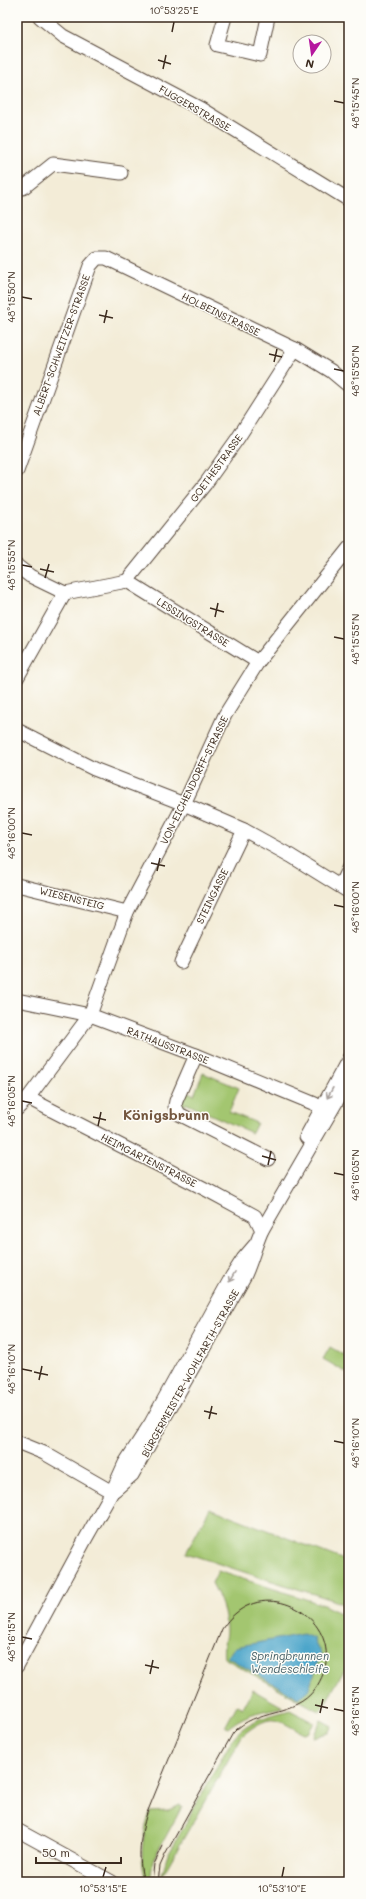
<svg xmlns="http://www.w3.org/2000/svg" width="366" height="1899" font-family="Mali,sans-serif">
  <style>
    .green { fill: #a3c66f; stroke: #6f7846 }
    .water { fill: #4da6ca; stroke: #446874 }
    .lines { fill: none; stroke-linecap: round; stroke-linejoin: round }
    .minor-casing { stroke: #57473a; stroke-width: 15 }
    .minor { stroke: #fff; stroke-width: 13 }
    .tram { stroke: #3b2a1e; stroke-width: 1 }
    .oneway { stroke: #a79f9a }
    .ticks { fill: none; stroke: #3b2a1e; stroke-width: 1.5 }
    .labels { text-anchor: middle; stroke-width: 3; stroke-linejoin: round; paint-order: stroke }
    .street-label { font-size: 10px; fill: #3b2a1e; stroke: #fdfcf7 }
    .water-label { font-size: 11px; font-style: italic; fill: #425c63; stroke: #fdfcf7 }
    .district-label { font-size: 14px; font-weight: bold; fill: #74573f; stroke: #fdfcf7 }
    .neatline { fill: none; stroke: #3b2a1e; stroke-width: 1.5 }
    .ticks-label { font-size: 10px; text-anchor: middle; fill: #3b2a1e }
  </style>
  <rect width="100%" height="100%" fill="#fdfcf7"/>
  <filter id="ink" filterUnits="userSpaceOnUse"><feTurbulence type="fractalNoise" baseFrequency=".025" numOctaves="2"/><feDisplacementMap in="SourceGraphic" scale="8" xChannelSelector="R" yChannelSelector="G"/><feConvolveMatrix kernelMatrix="1 2 1 2 8 2 1 2 1" color-interpolation-filters="sRGB"/></filter>
  <filter id="wash" filterUnits="userSpaceOnUse"><feTurbulence type="fractalNoise" baseFrequency=".012" numOctaves="4" result="noise"/><feDisplacementMap in="SourceGraphic" scale="16" xChannelSelector="R" yChannelSelector="G"/><feGaussianBlur stdDeviation="0.9" result="paint"/><feColorMatrix in="noise" values="0 0 0 0 0 0 0 0 0 0 0 0 0 0 0 0 0 1.4 0 .05"/><feComposite in="paint" operator="in"/></filter>
  <g filter="url(#wash)">
    <rect width="100%" height="100%" fill="#f3ecd7"/>
    <g class="green">
      <polygon points="203,1073 239,1088 229,1112 257,1123 252,1133 185,1103 185,1113 181,1106 185,1090 194,1095"/>
      <polygon points="330,1347 349,1358 349,1374 323,1359"/>
      <polygon points="210,1508 349,1562 349,1607 333,1600 256,1576 186,1553"/>
      <path d="M 218,1571 L 321,1604 L 349,1617 L 349,1662 L 320,1712 L 224,1658 C 222,1648 226,1639 226,1629 C 226,1612 220,1598 212,1583 Z"/>
      <path d="M 253,1690 L 283,1707 C 260,1712 246,1713 228,1728 L 225,1727 L 237,1705 L 243,1708 Z"/>
      <path d="M 290,1710 L 314,1723 L 308,1733 L 304,1734 C 295,1730 285,1722 275,1720 C 264,1718 250,1729 242,1736 L 161,1878 L 167,1857 L 233,1738 C 248,1720 268,1716 290,1710 Z"/>
      <polygon points="321,1720 332,1726 328,1733 313,1737"/>
      <path d="M 180,1805 L 182,1807 L 153,1860 L 150,1882 L 147,1882 C 138,1859 143,1835 150,1812 L 168,1811 Z"/>
    </g>
    <polygon class="water" points="303,1634 313,1638 321,1654 309,1689 299,1698 227,1657 235,1647"/>
  </g>
  <g filter="url(#ink)">
    <g class="lines">
      <g class="minor-casing">
        <g id="minor">
          <polyline points="40,17 63,36 201,109 349,200"/>
          <polyline points="225,17 217,45 260,55 268,17"/>
          <polyline points="17,188 23,188 53,164 121,173"/>
          <polyline points="17,471 90,266 97,258 106,258 295,349 331,371 349,386"/>
          <polyline points="17,566 30,576 65,593"/>
          <polyline points="127,581 206,483 238,438 295,349"/>
          <polyline points="127,581 258,662"/>
          <polyline points="17,678 65,593 127,581"/>
          <polyline points="17,730 94,769 184,804 244,830 291,856 349,892"/>
          <polyline points="17,885 127,912"/>
          <polyline points="340,886 349,867"/>
          <polyline points="181,962 244,830"/>
          <polyline points="17,1000 90,1015 196,1055 315,1104"/>
          <polyline points="196,1055 176,1101 175,1106 179,1114 268,1159"/>
          <polyline points="28,1098 207,1190 255,1216 262,1230"/>
          <polyline points="17,1109 28,1098 90,1015 127,912 184,804 225,715 258,662 349,548"/>
          <polyline points="306,1137 349,1058"/>
          <polyline points="17,1442 44,1453 112,1492"/>
          <path d="M 115,1490 L 132,1475 L 245,1275 C 252,1260 255,1245 262,1230 L 349,1080"/>
          <polyline points="17,1666 86,1538 112,1492 125,1463 151,1423 232,1276 243,1259 255,1245"/>
          <polyline points="17,1830 112,1882"/>
        </g>
      </g>
      <use href="#minor" class="minor"/>
      <g class="tram">
        <path d="M 144,1882 C 137,1858 140,1836 147,1813 L 222,1629 C 264,1563 359,1627 315,1689 C 295,1717 256,1707 233,1733 L 165,1855 L 160,1866 L 158,1882"/>
        <polyline points="152,1882 154,1864 163,1846"/>
      </g>
    </g>
    <defs><path id="oneway-shaft" d="M-6 0H5M1.5-3L5.5 0L1.5 3" fill="none" stroke-width="1.6" stroke-linecap="round" stroke-linejoin="round"/></defs>
    <g class="oneway">
      <use href="#oneway-shaft" transform="translate(330 1093) rotate(119)"/>
      <use href="#oneway-shaft" transform="translate(232 1277) rotate(120)"/>
    </g>
  </g>
  <path class="ticks" d="M 172,32 L 174,22M 158,60 L 171,64M 163,69 L 166,55M 334,101 L 344,103M 22,297 L 32,299M 99,315 L 113,318M 104,323 L 107,310M 269,354 L 282,357M 274,362 L 277,349M 334,369 L 344,371M 22,565 L 32,567M 40,569 L 54,572M 45,578 L 49,564M 210,608 L 224,612M 215,617 L 218,603M 334,637 L 344,639M 22,833 L 32,835M 151,863 L 165,866M 157,871 L 160,858M 334,905 L 344,907M 22,1101 L 32,1103M 93,1117 L 106,1120M 98,1126 L 101,1112M 262,1156 L 276,1160M 268,1165 L 271,1151M 334,1173 L 344,1175M 22,1369 L 32,1371M 34,1372 L 48,1375M 39,1380 L 42,1366M 204,1411 L 217,1414M 209,1419 L 212,1406M 334,1441 L 344,1443M 22,1637 L 32,1639M 145,1665 L 159,1668M 150,1674 L 153,1660M 315,1705 L 328,1708M 334,1709 L 344,1711M 320,1713 L 323,1699M 103,1877 L 106,1867M 282,1877 L 284,1867"/>
  <g class="labels">
    <g class="street-label">
      <text transform="translate(195 108) rotate(30)" y="4">FUGGERSTRASSE</text>
      <text transform="translate(221 314) rotate(26)" y="4">HOLBEINSTRASSE</text>
      <text transform="translate(61 345) rotate(-70)" y="4">ALBERT-SCHWEITZER-STRASSE</text>
      <text transform="translate(216 468) rotate(-54)" y="4">GOETHESTRASSE</text>
      <text transform="translate(193 622) rotate(32)" y="4">LESSINGSTRASSE</text>
      <text transform="translate(194 780) rotate(-64)" y="4">VON-EICHENDORFF-STRASSE</text>
      <text transform="translate(212 896) rotate(-64)" y="4">STEINGASSE</text>
      <text transform="translate(72 898) rotate(14)" y="4">WIESENSTEIG</text>
      <text transform="translate(168 1045) rotate(21)" y="4">RATHAUSSTRASSE</text>
      <text transform="translate(149 1160) rotate(27)" y="4">HEIMGARTENSTRASSE</text>
      <text transform="translate(190 1373) rotate(-61)" y="4">BÜRGERMEISTER-WOHLFARTH-STRASSE</text>
    </g>
    <g class="water-label">
      <text x="290" y="1660">Springbrunnen<tspan x="290" dy="13">Wendeschleife</tspan></text>
    </g>
    <g class="district-label">
      <text x="166" y="1120">Königsbrunn</text>
    </g>
  </g>
  <rect width="366" height="1899" fill="none" stroke="#fdfcf7" stroke-width="44"/>
  <g transform="translate(312 54) rotate(193)"><circle r="19" fill="#fdfcf7" stroke="#afa8a0"/>
  <path d="M0-3L7 15L0 10L-7 15Z" fill="#b5179e"/>
  <text y="-6" font-size="11" font-weight="bold" text-anchor="middle" fill="#3b2a1e">N</text>
  </g>
  <path d="M36 1857v6h85v-6" fill="none" stroke="#3b2a1e" stroke-width="2"/>
  <text x="42" y="1857" font-size="12" fill="#3b2a1e" stroke="#fdfcf7" stroke-width="3" paint-order="stroke">50 m</text>
  <rect x="22" y="22" width="322" height="1855" class="neatline"/>
  <g class="ticks-label">
    <text x="174" y="14">10°53'25"E</text>
    <text transform="translate(355 103) rotate(-90)" y="4">48°15'45"N</text>
    <text transform="translate(11 297) rotate(-90)" y="4">48°15'50"N</text>
    <text transform="translate(355 371) rotate(-90)" y="4">48°15'50"N</text>
    <text transform="translate(11 565) rotate(-90)" y="4">48°15'55"N</text>
    <text transform="translate(355 639) rotate(-90)" y="4">48°15'55"N</text>
    <text transform="translate(11 833) rotate(-90)" y="4">48°16'00"N</text>
    <text transform="translate(355 907) rotate(-90)" y="4">48°16'00"N</text>
    <text transform="translate(11 1101) rotate(-90)" y="4">48°16'05"N</text>
    <text transform="translate(355 1175) rotate(-90)" y="4">48°16'05"N</text>
    <text transform="translate(11 1369) rotate(-90)" y="4">48°16'10"N</text>
    <text transform="translate(355 1443) rotate(-90)" y="4">48°16'10"N</text>
    <text transform="translate(11 1637) rotate(-90)" y="4">48°16'15"N</text>
    <text transform="translate(355 1711) rotate(-90)" y="4">48°16'15"N</text>
    <text x="103" y="1892">10°53'15"E</text>
    <text x="282" y="1892">10°53'10"E</text>
  </g>
</svg>
